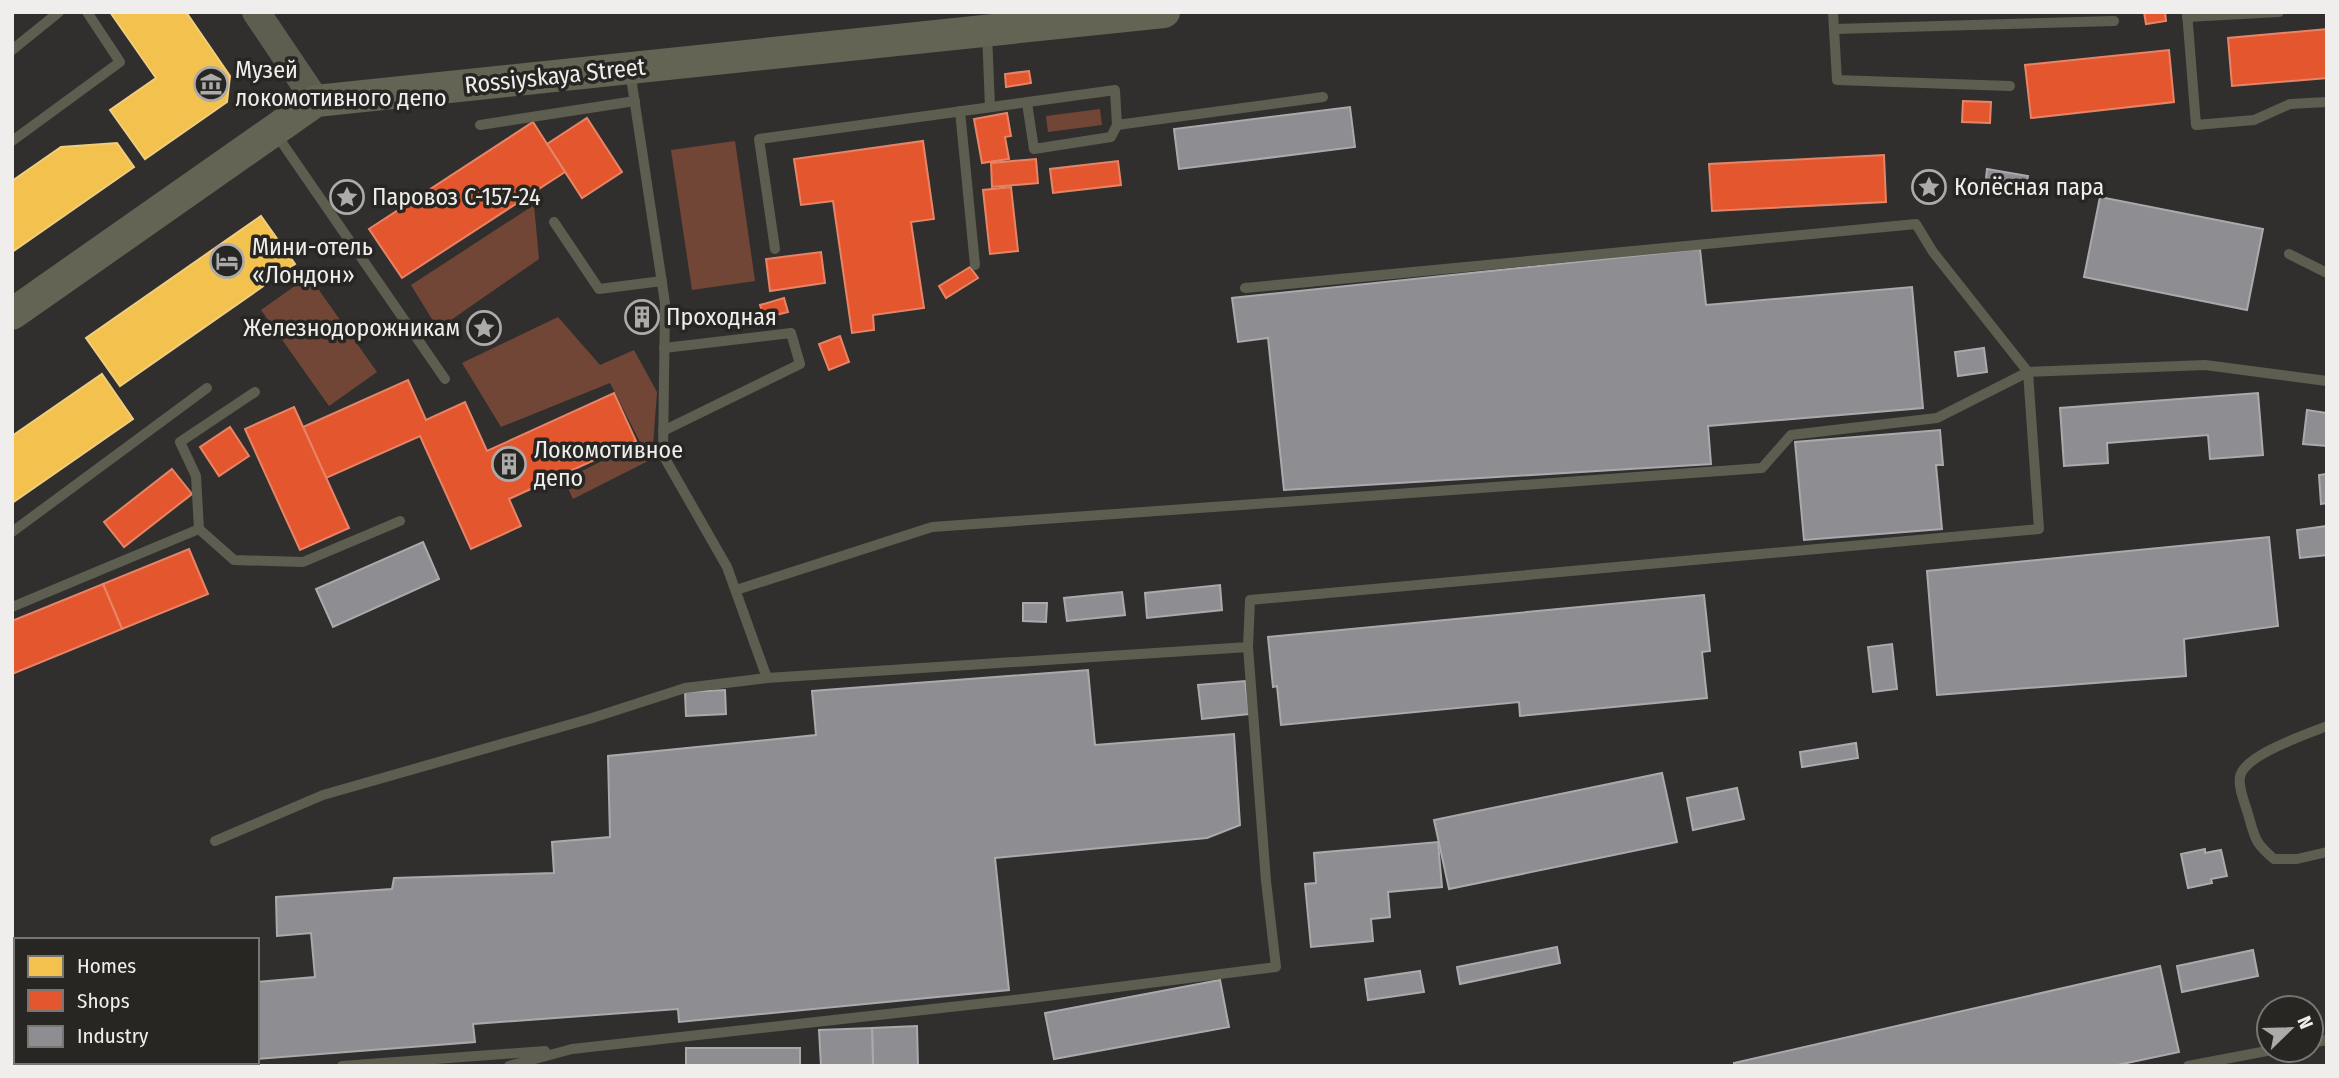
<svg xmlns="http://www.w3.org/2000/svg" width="2339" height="1078" font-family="'Fira Sans Condensed',sans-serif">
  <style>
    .green { fill: #724637 }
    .homes { fill: #f2c14e; stroke: #f1ce7d; stroke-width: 2 }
    .shops { fill: #e4572e; stroke: #e78467; stroke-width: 2 }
    .industry { fill: #8d8d92; stroke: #aaaaad; stroke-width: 2 }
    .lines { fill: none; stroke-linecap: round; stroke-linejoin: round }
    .service { stroke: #5d5d50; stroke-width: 10 }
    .tertiary { stroke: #5d5d50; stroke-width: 28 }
    .secondary { stroke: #636454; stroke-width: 32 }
    .labels { text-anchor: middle; stroke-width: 7; stroke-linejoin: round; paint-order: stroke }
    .poi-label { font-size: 24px; fill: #efeeec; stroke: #272623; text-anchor: start }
    .street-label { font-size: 24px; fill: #efeeec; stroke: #272623 }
  </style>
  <rect width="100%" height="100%" fill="#302f2e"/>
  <g class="green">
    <polygon points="1100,109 1102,125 1048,132 1046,116"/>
    <polygon points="735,141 755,281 692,290 671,150"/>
    <polygon points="534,205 539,259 438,329 411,285"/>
    <polygon points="309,276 377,372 329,406 261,310"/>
    <polygon points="558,317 600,365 634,350 657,392 652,459 573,499 564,480 640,442 610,383 501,427 462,363"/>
  </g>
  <g class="homes">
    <polygon points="110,12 186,12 230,76 227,102 145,159 110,110 156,78"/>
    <polygon points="117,143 134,167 12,252 12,181 61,147"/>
    <polygon points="261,216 295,264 120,386 86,338"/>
    <polygon points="102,374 133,419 12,503 12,436"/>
  </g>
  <g class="shops">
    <polygon points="2144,12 2165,12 2166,21 2146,24"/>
    <polygon points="2327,29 2327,78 2232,86 2228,38"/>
    <polygon points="2169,50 2174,102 2031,118 2025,65"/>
    <polygon points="1029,71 1031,83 1006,87 1005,74"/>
    <polygon points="1963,101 1991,102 1990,123 1962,122"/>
    <polygon points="1007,113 1011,136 1005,137 1009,159 982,163 974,119"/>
    <polygon points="587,118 622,172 582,198 547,144"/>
    <polygon points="533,122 565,172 402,278 369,229"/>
    <polygon points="923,141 934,219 911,222 924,308 873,315 874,330 852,333 833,201 801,205 794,159"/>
    <polygon points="1884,155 1886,202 1712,211 1709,164"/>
    <polygon points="1036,159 1038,183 992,187 991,163"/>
    <polygon points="1118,161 1121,185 1053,193 1050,169"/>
    <polygon points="1011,187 1018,251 990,254 983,190"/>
    <polygon points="821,252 825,283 770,291 766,259"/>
    <polygon points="970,267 978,278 946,298 939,286"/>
    <polygon points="784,298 788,312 764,318 760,305"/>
    <polygon points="645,304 652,326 639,330 632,308"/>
    <polygon points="840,336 849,362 829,370 819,344"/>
    <polygon points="408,380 426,420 465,402 487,451 614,393 636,441 509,499 521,526 471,549 420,436 326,478 303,427"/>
    <polygon points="294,407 349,528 300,550 245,429"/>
    <polygon points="230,427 249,456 219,476 200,447"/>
    <polygon points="172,469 192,494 124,547 104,522"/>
    <polygon points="189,549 208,594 122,629 103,584"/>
    <polygon points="103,584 122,629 12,674 12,621"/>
  </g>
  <g class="industry">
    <polygon points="1350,107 1355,147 1179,169 1174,129"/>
    <polygon points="1987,169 2028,176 2026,185 1986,179"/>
    <polygon points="2100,197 2263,229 2247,310 2084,277"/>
    <polygon points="1700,249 1706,305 1912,287 1923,408 1708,426 1711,464 1284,490 1268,338 1238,342 1232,298"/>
    <polygon points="1984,348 1987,372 1958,376 1955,352"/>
    <polygon points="2258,393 2263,455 2210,459 2208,435 2107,443 2108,463 2064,466 2060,408"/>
    <polygon points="2307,410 2327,413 2327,446 2303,444"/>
    <polygon points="1940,430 1943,465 1936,465 1942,529 1804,540 1795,442"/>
    <polygon points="2327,474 2327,503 2321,504 2319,475"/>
    <polygon points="2327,526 2327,555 2300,558 2297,530"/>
    <polygon points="2269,537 2278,626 2184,639 2186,676 1937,695 1927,571"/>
    <polygon points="423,542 439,579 333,627 316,589"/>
    <polygon points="1220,585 1222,610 1147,618 1145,593"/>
    <polygon points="1122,592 1125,615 1067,621 1064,598"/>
    <polygon points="1704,595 1710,651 1702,652 1707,698 1520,716 1519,702 1281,725 1277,686 1273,687 1268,637"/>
    <polygon points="1023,603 1047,603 1046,622 1023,621"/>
    <polygon points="1892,644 1897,689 1873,692 1868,647"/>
    <polygon points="1088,670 1095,745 1234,734 1240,825 1207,838 995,858 1009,990 679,1022 678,1009 473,1024 475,1042 257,1059 257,982 315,977 311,933 277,936 276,897 392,889 394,878 554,873 552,842 610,837 608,756 816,735 812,691"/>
    <polygon points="1245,681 1249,714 1202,719 1198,685"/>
    <polygon points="725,690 726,714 686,716 685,692"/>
    <polygon points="1856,743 1858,758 1802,767 1800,752"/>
    <polygon points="1662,773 1677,842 1449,889 1434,820"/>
    <polygon points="1737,788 1744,819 1693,830 1687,798"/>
    <polygon points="1438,842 1442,887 1388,892 1390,917 1371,919 1373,941 1311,947 1305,884 1316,883 1314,853"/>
    <polygon points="2205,849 2205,853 2221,850 2227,876 2211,879 2212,883 2188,888 2181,854"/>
    <polygon points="1557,947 1560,963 1460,984 1457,967"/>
    <polygon points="2253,950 2258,976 2182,992 2177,966"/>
    <polygon points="2160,966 2179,1052 2113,1066 1734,1066 1734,1063"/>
    <polygon points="1420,971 1424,992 1368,1000 1365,979"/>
    <polygon points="1220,980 1229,1027 1054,1059 1045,1013"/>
    <polygon points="12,1004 16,1004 16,1062 212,1062 167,1066 12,1066"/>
    <polygon points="917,1026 918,1066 873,1066 872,1028"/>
    <polygon points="872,1028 873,1066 821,1066 819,1030"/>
    <rect x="686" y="1048" width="114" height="18"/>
  </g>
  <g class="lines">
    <g class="service">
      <polyline points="1833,12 1837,80 2010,86"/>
      <polyline points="2187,12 2196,125 2254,120 2290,104 2327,102"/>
      <polyline points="2187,17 2279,12"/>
      <polyline points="1835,29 2114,21"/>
      <polyline points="987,33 990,107"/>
      <polyline points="12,50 59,12"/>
      <polyline points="630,71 665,303 663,455 727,567 767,678"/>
      <polyline points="1027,103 1034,149 1111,137 1117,125"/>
      <polyline points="960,111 975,265"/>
      <polyline points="480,125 635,101"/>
      <polyline points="276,134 445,379"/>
      <polyline points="12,141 120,62 87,12"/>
      <polyline points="554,222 599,289 662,281"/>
      <polyline points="775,249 759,139 1115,90 1117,125 1323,97"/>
      <polyline points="2289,254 2327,273"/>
      <polyline points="1245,288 1916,224 1933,252 2028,372 2205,365 2327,381"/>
      <polyline points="663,431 800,364 791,333 664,348"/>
      <polyline points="199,529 196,476 180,442 255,392"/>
      <polyline points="12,532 207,388"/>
      <polyline points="12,607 199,529 234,560 303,562 400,521"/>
      <path d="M 2327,726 C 2308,734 2243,755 2240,777 C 2238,788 2245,803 2248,814 C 2255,838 2254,842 2274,859 L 2297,859 L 2327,852"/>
      <polyline points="215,841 323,795 589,719 685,688 767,678 1248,647 1250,600 2039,529 2028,372 1937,418 1791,435 1762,468 932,527 736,590"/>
      <polyline points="2311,1043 2327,1040"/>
      <polyline points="342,1066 545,1051"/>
      <polyline points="509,1066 572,1049 1023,999 1276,967 1266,881 1248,647"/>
      <polyline points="2188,1066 2272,1050"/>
    </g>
    <polyline class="tertiary" points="256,12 316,101"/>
    <polyline class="secondary" points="12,314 316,101 1164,12"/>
  </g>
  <defs>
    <g id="museum-ring" transform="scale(1.75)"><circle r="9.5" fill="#272623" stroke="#acabaa" stroke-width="1.5"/><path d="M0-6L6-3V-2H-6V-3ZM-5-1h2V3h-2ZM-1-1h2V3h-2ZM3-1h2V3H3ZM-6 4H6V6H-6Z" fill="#acabaa"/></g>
    <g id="sight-ring" transform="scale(1.75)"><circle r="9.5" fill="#272623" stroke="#acabaa" stroke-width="1.5"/><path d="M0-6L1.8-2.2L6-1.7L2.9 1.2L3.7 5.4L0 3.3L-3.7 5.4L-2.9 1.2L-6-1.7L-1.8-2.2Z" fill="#acabaa"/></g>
    <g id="hotel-ring" transform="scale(1.75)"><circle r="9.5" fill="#272623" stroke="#acabaa" stroke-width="1.5"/><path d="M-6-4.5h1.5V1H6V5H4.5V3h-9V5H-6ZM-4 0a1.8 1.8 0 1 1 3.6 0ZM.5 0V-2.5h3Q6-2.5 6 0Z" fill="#acabaa"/></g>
    <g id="building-ring" transform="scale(1.75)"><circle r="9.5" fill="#272623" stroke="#acabaa" stroke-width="1.5"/><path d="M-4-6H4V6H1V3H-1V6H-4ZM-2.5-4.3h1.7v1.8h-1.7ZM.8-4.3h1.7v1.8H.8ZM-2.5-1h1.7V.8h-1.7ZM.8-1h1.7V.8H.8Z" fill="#acabaa"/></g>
  </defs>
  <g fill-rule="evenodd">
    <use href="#museum-ring" x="211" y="84"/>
    <use href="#sight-ring" x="1929" y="187"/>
    <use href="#sight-ring" x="347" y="197"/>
    <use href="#hotel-ring" x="227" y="261"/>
    <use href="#building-ring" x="642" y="317"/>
    <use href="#sight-ring" x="484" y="328"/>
    <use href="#building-ring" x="509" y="464"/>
  </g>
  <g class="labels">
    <g class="poi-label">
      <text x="235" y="78">Музей<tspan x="235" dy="28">локомотивного депо</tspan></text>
      <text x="1954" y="195">Колёсная пара</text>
      <text x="372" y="205">Паровоз С-157-24</text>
      <text x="252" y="255">Мини-отель<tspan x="252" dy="28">«Лондон»</tspan></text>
      <text x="666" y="325">Проходная</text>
      <text x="460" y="336" text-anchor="end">Железнодорожникам</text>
      <text x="534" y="458">Локомотивное<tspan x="534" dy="28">депо</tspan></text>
    </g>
    <g class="street-label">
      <text transform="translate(555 76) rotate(-6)" y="8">Rossiyskaya Street</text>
    </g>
  </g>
  <rect width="2339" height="1078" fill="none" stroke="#efeeec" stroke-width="28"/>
  <rect x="14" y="938" width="245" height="126" fill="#272623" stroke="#777673" stroke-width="2"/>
  <rect x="28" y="956" width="35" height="21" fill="#f2c14e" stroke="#777673" stroke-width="2"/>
  <text x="77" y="973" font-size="21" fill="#efeeec">Homes</text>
  <rect x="28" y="990" width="35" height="21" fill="#e4572e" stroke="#777673" stroke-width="2"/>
  <text x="77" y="1008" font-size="21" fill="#efeeec">Shops</text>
  <rect x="28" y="1026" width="35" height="21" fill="#8d8d92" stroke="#777673" stroke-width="2"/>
  <text x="77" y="1043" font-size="21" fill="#efeeec">Industry</text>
  <g transform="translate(2290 1029) rotate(67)"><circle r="33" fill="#272623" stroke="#777673" stroke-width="2"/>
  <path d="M0-5L12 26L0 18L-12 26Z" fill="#acabaa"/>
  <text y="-10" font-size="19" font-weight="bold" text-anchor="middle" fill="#efeeec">N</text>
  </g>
</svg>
